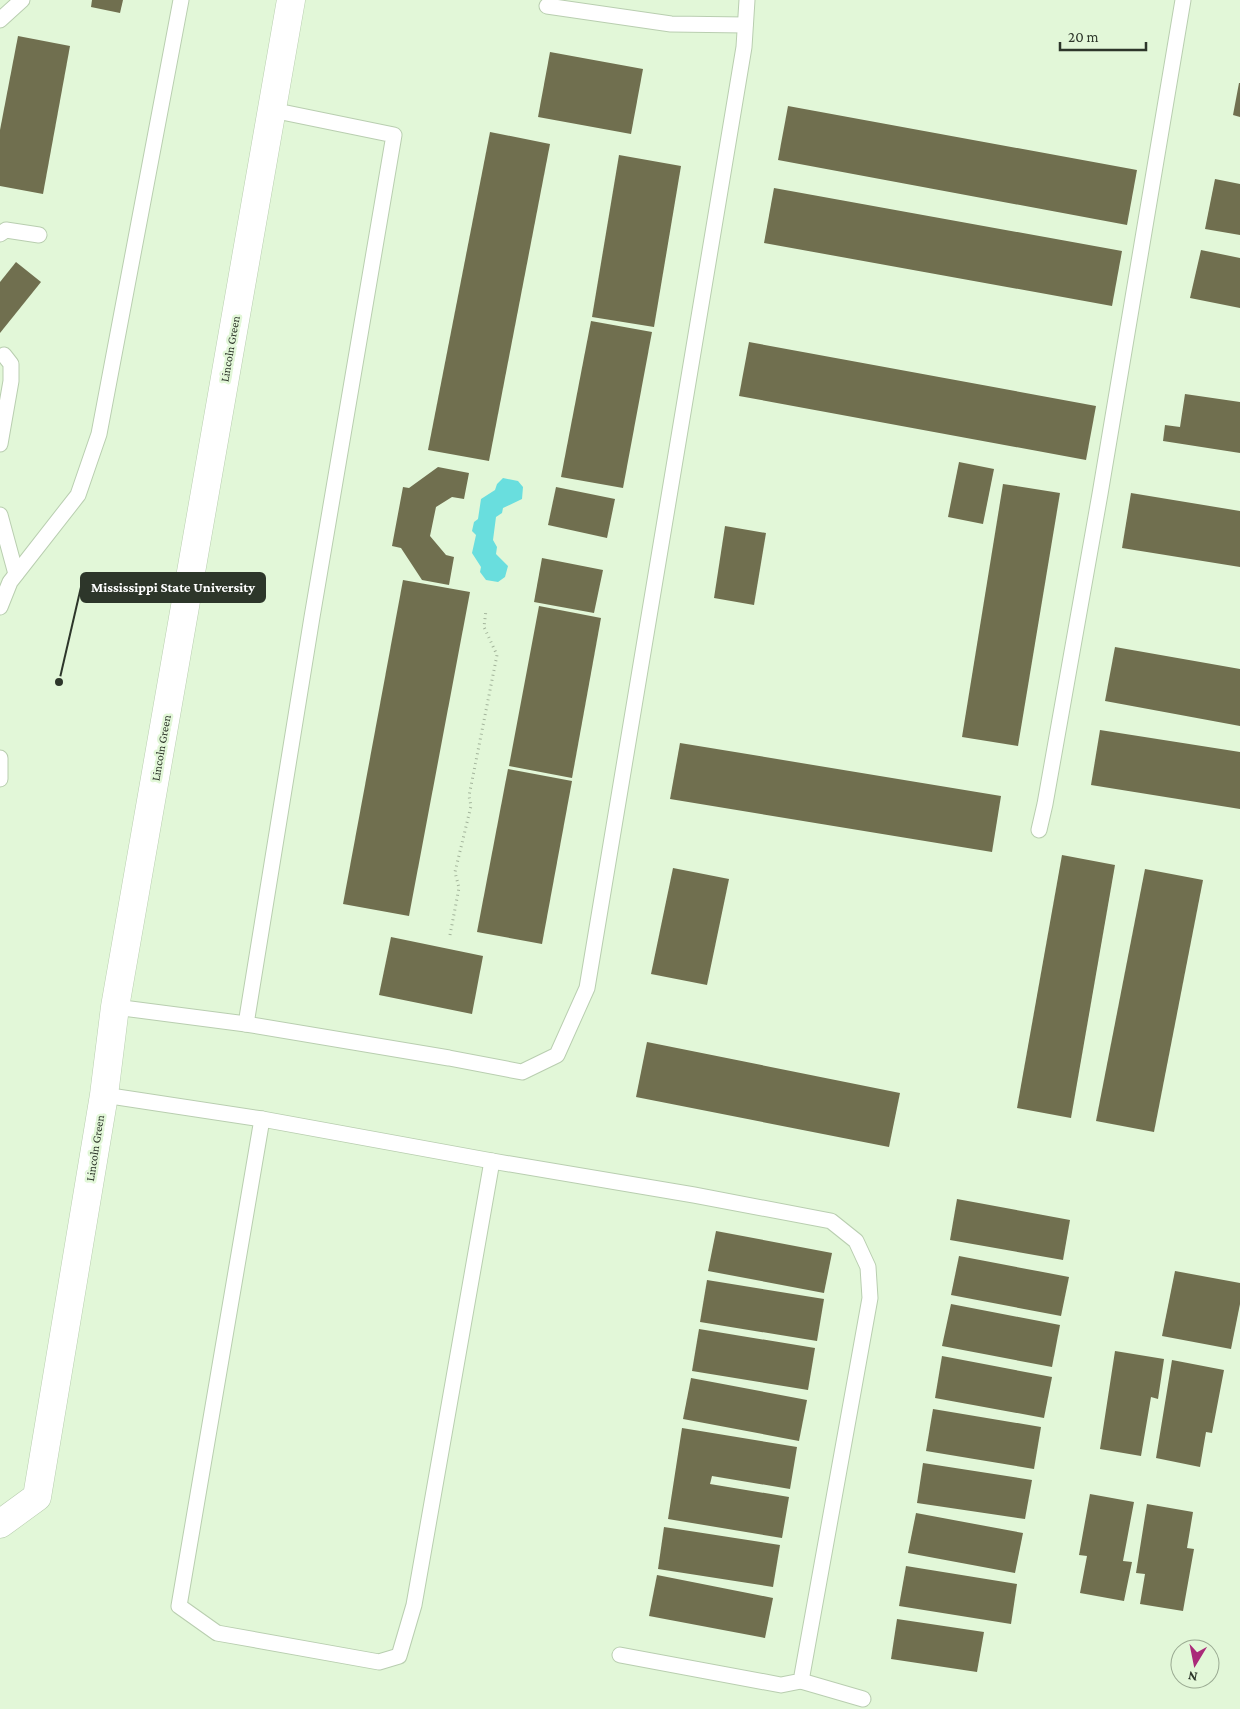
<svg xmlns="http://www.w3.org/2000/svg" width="1240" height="1709" font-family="'Crimson Pro',serif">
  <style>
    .water { fill: #69dede }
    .building { fill: #706f4f }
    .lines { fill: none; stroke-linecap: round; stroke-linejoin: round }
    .lane-casing { stroke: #b9ceb0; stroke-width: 17 }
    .street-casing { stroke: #b9ceb0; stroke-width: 29 }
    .path { stroke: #a3b49b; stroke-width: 3; stroke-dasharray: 1 4; stroke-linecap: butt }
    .lane { stroke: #fff; stroke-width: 15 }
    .street { stroke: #fff; stroke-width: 28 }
    .labels { text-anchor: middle; stroke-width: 5; stroke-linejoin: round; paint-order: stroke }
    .street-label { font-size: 12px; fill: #2d362a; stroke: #e2f7d8 }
    .leader { fill: none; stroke: #2d362a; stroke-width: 2 }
    .callout-dot { fill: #2d362a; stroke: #e2f7d8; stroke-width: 2 }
    .callout { fill: #2d362a; stroke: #2d362a; stroke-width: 2 }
    .callout-label { font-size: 14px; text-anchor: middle; font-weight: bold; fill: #fff }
  </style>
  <rect width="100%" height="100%" fill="#e2f7d8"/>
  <polygon class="water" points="503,478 518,481 523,487 522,499 503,508 502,513 496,517 493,540 497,547 496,554 508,566 505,577 498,582 486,580 480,572 481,567 472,553 476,535 472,531 474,522 478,519 481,499 495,490 497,484"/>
  <g class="building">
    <polygon points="92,0 123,0 120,13 91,7"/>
    <polygon points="18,36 70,46 43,194 0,186 0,130"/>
    <polygon points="550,52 643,69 631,134 538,117"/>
    <polygon points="1239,83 1240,83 1240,117 1233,115"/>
    <polygon points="788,106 1137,170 1127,225 778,160"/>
    <polygon points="490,132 550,144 489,461 428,450"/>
    <polygon points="619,155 681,166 654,327 592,317"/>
    <polygon points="1215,179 1240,184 1240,235 1205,229"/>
    <polygon points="774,188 1122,251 1112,306 764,243"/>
    <polygon points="1201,250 1240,258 1240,308 1190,298"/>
    <polygon points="16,262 41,282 0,333 0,282"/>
    <polygon points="591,321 652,332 623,488 561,477"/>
    <polygon points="749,342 1096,406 1086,460 739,396"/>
    <polygon points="1185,394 1240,402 1240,453 1163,441 1165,425 1180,427"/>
    <polygon points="959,462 994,469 983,524 948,517"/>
    <polygon points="438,467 469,473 464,499 452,497 436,507 430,536 446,555 454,557 449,585 422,580 401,548 392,546 403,487 409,488"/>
    <polygon points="1003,484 1060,493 1018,746 962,737"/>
    <polygon points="556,487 615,499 607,538 548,525"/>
    <polygon points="1131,493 1240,511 1240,567 1122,548"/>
    <polygon points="725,526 766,533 754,605 714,598"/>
    <polygon points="542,558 603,570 594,613 534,602"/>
    <polygon points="403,580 470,592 409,916 343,904"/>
    <polygon points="539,606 601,618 572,778 509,766"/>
    <polygon points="1115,647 1240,669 1240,726 1105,701"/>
    <polygon points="1100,730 1240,752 1240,809 1091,785"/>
    <polygon points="680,743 1001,796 992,852 670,799"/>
    <polygon points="508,769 572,781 542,944 477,932"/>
    <polygon points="1062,855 1115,865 1071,1118 1017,1108"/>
    <polygon points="673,868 729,879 707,985 651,974"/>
    <polygon points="1145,869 1203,880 1154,1132 1096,1121"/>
    <polygon points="391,937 483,956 472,1014 379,995"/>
    <polygon points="647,1042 900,1093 889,1147 636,1097"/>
    <polygon points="957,1199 1070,1220 1063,1260 950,1240"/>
    <polygon points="716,1231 832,1253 824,1293 708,1271"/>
    <polygon points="959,1256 1069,1277 1061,1316 951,1295"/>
    <polygon points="1175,1271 1240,1283 1240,1304 1231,1349 1162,1336"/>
    <polygon points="707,1280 824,1299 817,1341 700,1322"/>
    <polygon points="951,1304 1060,1325 1052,1367 942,1346"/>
    <polygon points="699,1329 815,1348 808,1390 692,1371"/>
    <polygon points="1115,1351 1164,1359 1158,1399 1151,1397 1141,1456 1100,1449"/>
    <polygon points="942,1356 1052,1377 1044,1418 935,1398"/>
    <polygon points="1172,1360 1224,1370 1212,1433 1206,1432 1200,1467 1156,1458"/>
    <polygon points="691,1378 807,1400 799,1441 683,1419"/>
    <polygon points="933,1409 1041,1427 1034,1469 926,1451"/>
    <polygon points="682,1428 797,1447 790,1489 712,1476 710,1484 789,1497 782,1538 668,1519"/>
    <polygon points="923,1463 1032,1480 1025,1519 917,1503"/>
    <polygon points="1090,1494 1134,1502 1123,1561 1132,1562 1124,1601 1080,1593 1087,1556 1079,1555"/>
    <polygon points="1147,1504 1193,1512 1187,1548 1194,1549 1183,1611 1140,1604 1145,1574 1136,1573"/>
    <polygon points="916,1513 1023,1533 1015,1573 908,1553"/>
    <polygon points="664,1527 780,1545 773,1587 658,1569"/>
    <polygon points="906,1566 1017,1584 1011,1624 899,1606"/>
    <polygon points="657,1575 773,1598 765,1638 649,1616"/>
    <polygon points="897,1619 984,1632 977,1672 891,1659"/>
  </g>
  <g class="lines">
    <g class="lane-casing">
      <g id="lane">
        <polyline points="547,6 671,24 745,25"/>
        <polyline points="0,20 22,0"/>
        <polyline points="0,234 6,230 39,235"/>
        <polyline points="0,444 11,381 11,364 4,355"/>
        <polyline points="0,515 16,574"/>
        <polyline points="0,607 10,582 78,495 99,434 181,0"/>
        <polyline points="0,758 0,779"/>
        <polyline points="1039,830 1045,804 1100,494 1183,0"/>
        <polyline points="115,1007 246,1024 449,1058 522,1072 557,1055 587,988 744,47 747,0"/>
        <polyline points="246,1024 312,617 394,135 272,110"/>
        <polyline points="104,1095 262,1119 492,1161 694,1195 831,1221 856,1241 868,1267 870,1298 801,1681 781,1685 620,1655"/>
        <polyline points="262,1119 179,1606 217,1633 379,1662 399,1656 414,1605 492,1161"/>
        <polyline points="801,1681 863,1699"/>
      </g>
    </g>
    <g class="street-casing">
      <polyline id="street" points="0,1524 37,1497 104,1095 115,1007 291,0"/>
    </g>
    <polyline class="path" points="450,935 459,888 455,872 471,806 469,796 497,655 484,627 486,610"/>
    <use href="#lane" class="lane"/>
    <use href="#street" class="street"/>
  </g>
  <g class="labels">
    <g class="street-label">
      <text transform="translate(230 349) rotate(-80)" y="4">Lincoln Green</text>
      <text transform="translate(161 748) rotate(-80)" y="4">Lincoln Green</text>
      <text transform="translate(95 1148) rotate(-81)" y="4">Lincoln Green</text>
    </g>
  </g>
  <path class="leader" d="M59 682L81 587"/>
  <circle class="callout-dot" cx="59" cy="682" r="5"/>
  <rect class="callout" x="81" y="573" width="184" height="29" rx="5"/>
  <g class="callout-label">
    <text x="173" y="592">Mississippi State University</text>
  </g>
  <g transform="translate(1195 1664) rotate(190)"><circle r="24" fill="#e2f7d8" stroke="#9aaa92"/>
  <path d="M0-4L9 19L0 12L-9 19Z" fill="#aa2a79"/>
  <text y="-8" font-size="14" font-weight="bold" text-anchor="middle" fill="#2d362a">N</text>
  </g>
  <path d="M1060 42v8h86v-8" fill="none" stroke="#2d362a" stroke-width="2.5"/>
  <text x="1068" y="42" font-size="15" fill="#2d362a" stroke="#e2f7d8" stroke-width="4" paint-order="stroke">20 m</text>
</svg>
